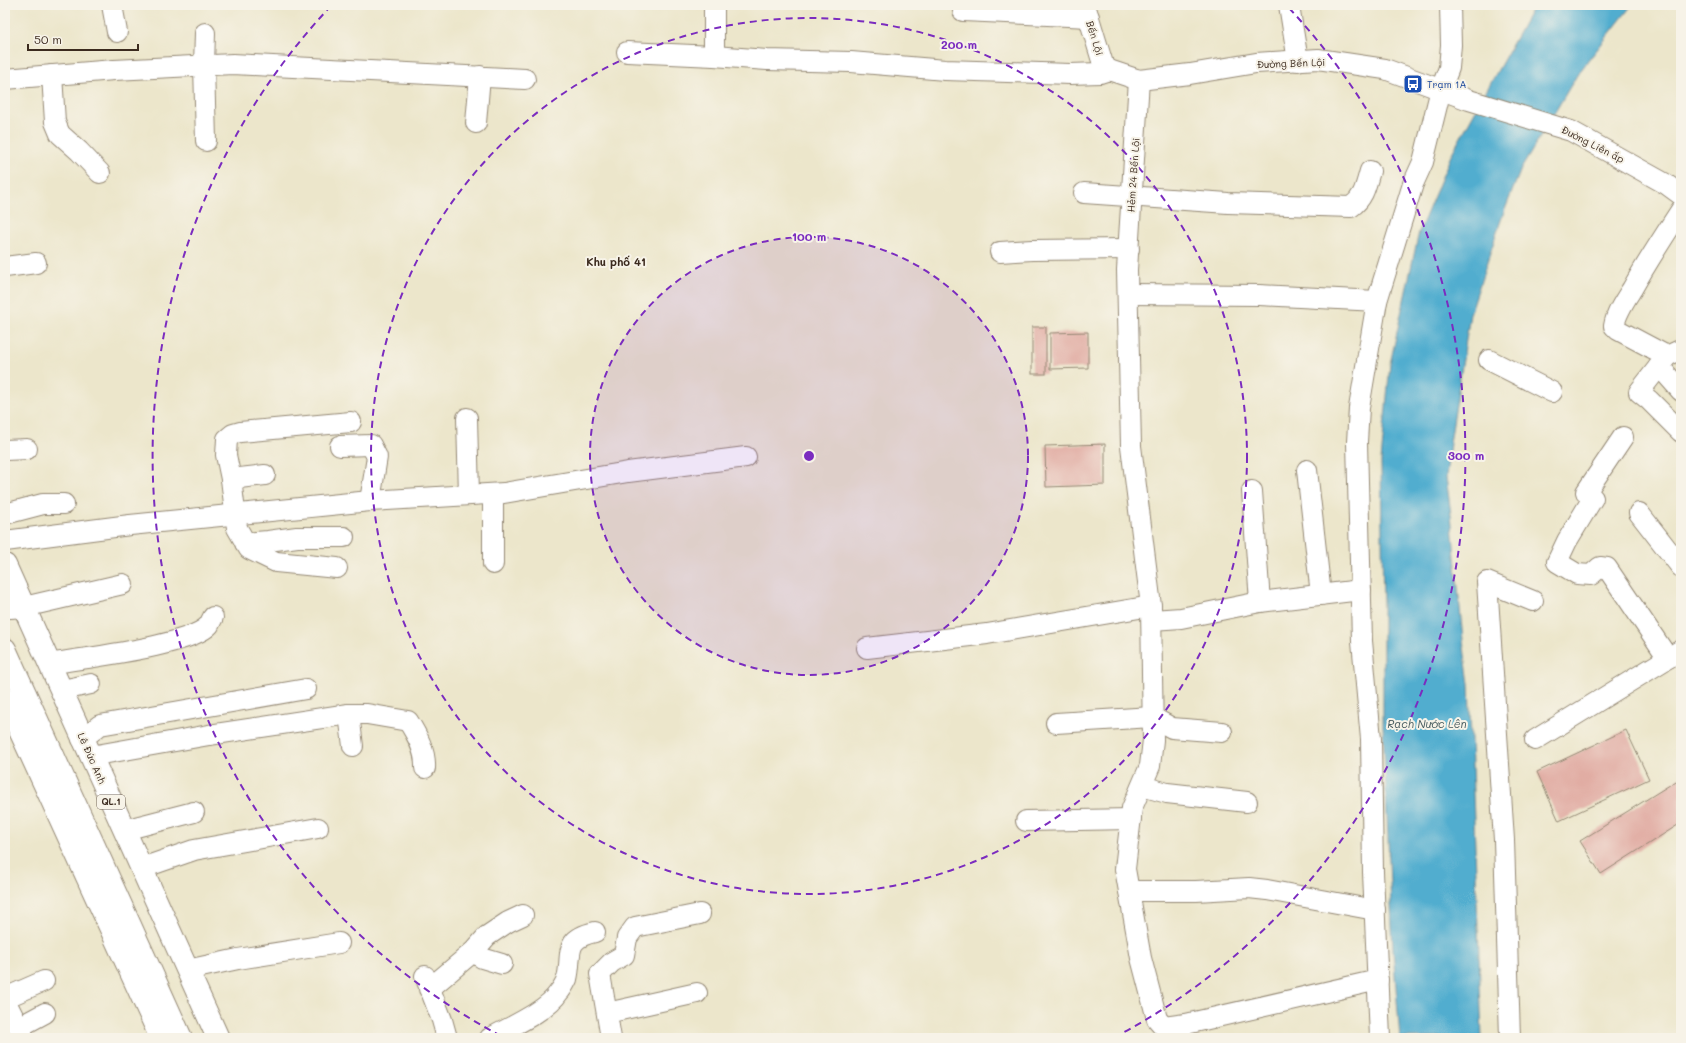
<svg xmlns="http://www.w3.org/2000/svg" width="1686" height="1043" font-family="Mali,sans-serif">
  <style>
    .water { fill: #51adcf; stroke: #466c76 }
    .building { fill: #e1aca3 }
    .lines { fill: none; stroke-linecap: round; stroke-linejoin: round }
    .minor-casing { stroke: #948874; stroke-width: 22 }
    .highway-casing { stroke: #948874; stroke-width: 24 }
    .minor { stroke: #fff; stroke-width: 20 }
    .highway { stroke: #fff; stroke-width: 22 }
    .ring { fill: none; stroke: #7b2cbf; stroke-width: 2; stroke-dasharray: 7 5 }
    .labels { text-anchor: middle; stroke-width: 4; stroke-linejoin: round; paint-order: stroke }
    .shield { fill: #f7f3e8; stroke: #73665b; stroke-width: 1 }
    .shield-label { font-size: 9px; font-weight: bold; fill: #3b2a1e }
    .street-label { font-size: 10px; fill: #3b2a1e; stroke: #f7f3e8 }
    .transit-label { font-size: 10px; fill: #164399; stroke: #f7f3e8; text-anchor: start }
    .neighbourhood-label { font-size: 11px; font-weight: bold; fill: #3b2a1e; stroke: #f7f3e8 }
    .water-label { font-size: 11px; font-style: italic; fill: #43585c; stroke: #f7f3e8 }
    .centre { fill: #7b2cbf; stroke: #f7f3e8; stroke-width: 2 }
    .ring-label { font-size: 12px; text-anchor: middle; font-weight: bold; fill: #7b2cbf; stroke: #f7f3e8; stroke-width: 4; stroke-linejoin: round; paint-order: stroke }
  </style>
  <rect width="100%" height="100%" fill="#f7f3e8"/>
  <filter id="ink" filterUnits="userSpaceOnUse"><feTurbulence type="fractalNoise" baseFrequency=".025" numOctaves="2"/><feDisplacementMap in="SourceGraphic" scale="8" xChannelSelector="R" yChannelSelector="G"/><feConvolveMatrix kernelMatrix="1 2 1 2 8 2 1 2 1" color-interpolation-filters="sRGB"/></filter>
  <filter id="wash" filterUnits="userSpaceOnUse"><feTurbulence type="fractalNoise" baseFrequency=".012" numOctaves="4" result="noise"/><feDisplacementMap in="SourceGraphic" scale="16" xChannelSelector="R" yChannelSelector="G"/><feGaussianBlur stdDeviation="0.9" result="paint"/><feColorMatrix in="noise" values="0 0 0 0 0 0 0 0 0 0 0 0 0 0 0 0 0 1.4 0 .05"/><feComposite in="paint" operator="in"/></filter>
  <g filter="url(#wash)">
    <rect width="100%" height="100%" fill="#ece6cb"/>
    <polygon class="water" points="1534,5 1632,5 1577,75 1521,169 1502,217 1470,314 1450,443 1446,477 1451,514 1463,640 1469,684 1482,1038 1400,1038 1393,950 1383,727 1383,610 1381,461 1390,364 1419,232 1452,153"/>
    <g id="blocks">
      <g class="building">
        <rect x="1032" y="327" width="14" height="47"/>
        <polygon points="1088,332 1088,368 1050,369 1050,333"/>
        <polygon points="1105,444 1105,485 1046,487 1045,446"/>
        <polygon points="1626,730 1649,779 1559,821 1537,772"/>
        <polygon points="1681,778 1681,823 1601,874 1580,841"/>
      </g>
    </g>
  </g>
  <g filter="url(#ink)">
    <use href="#blocks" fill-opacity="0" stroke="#948874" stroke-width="1"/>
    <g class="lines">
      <g class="minor-casing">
        <g id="minor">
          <polyline points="112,5 117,32"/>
          <polyline points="1085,5 1103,64 1109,70 1139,80 1190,74 1256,63 1318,59 1385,69 1469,100 1571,131 1666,184 1681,195"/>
          <polyline points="1289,5 1298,61"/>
          <polyline points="963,11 1089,17"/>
          <polyline points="205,33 204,65 206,141"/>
          <polyline points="627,52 714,56 767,60 851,62 945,70 1070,74 1100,73 1109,70"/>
          <polyline points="714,56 714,5"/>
          <polyline points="52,75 55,122 60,134 79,151 100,173"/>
          <polyline points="5,79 114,70 233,64 525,79"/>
          <polyline points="1139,80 1127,270 1131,446 1151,606 1153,740 1150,766 1132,808 1125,869 1141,958 1157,1019 1164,1027 1186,1024 1378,980"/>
          <polyline points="476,123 480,76"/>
          <path d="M 1084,193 L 1228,203 L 1351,207 C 1364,198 1366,185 1370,171"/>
          <polyline points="1000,252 1032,250 1129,249"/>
          <polyline points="5,267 36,263"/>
          <polyline points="1128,294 1259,295 1377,301"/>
          <polyline points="1681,352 1680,350 1667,356 1639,392 1649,400 1681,432"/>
          <path d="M 1667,356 L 1618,330 L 1614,326 C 1616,313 1625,300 1632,289 C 1647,262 1664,236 1681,210"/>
          <polyline points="1489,360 1552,392"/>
          <polyline points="1659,366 1681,391"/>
          <polyline points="467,418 469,495"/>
          <polyline points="1623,437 1586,492 1593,498 1567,541 1557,562 1577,574 1591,575 1600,567 1607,568 1668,658"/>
          <polyline points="340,446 371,445 377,457 370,501"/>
          <polyline points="5,450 27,449"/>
          <polyline points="1307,470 1321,595"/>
          <polyline points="231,479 265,475"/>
          <polyline points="1252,491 1260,602"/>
          <polyline points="1639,513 1681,567"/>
          <polyline points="5,514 43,504 64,504"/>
          <polyline points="5,541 130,525 370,501 504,493 628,472 746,457"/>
          <polyline points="245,543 268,541 297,537 344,537"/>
          <polyline points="493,564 493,494"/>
          <polyline points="337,568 276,562 249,549 237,528 231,479 226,455 227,439 233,434 240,432 351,422"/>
          <polyline points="10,608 24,607 123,584"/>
          <polyline points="1152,620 1181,618 1260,602 1361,590"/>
          <polyline points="867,648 987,634 1151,606"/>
          <path d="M 50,664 C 81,658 191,646 209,625 C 210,623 212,619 213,617"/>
          <polyline points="62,690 91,684"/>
          <polyline points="349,714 353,746"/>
          <polyline points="1056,723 1152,717 1172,728 1222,732"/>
          <polyline points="82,739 100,725 306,689"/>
          <polyline points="1535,740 1681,650"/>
          <path d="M 91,756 L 209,735 L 349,714 L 367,714 L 408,721 C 417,735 426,751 425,768"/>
          <polyline points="1142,786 1167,793 1247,802"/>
          <polyline points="1026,821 1131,819"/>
          <polyline points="124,830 194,812"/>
          <polyline points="142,868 194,850 318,828"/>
          <polyline points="1129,891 1196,891 1249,888 1267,890 1375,910"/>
          <polyline points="474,951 482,958 502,964"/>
          <polyline points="187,970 238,959 339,943"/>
          <polyline points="425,976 442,1020 447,1038"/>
          <polyline points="429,989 474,951 487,936 508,922 523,915"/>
          <polyline points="5,998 44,981"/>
          <polyline points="5,1000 24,1038"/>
          <polyline points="607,1013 697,993"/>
          <polyline points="19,1027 45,1013"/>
          <path d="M 490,1038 C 510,1027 547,1011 559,992 C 562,989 565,983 567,979 C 573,955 562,939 595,932"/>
          <polyline points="611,1038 600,974 612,962 624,955 627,938 635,927 700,914"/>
          <polyline points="1380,1038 1373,872 1371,739 1362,641 1357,442 1359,408 1377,301 1413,184 1423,162 1441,89 1449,68 1451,45 1450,5"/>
          <polyline points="1510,1038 1504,840 1487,582 1533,601"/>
        </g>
      </g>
      <g class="highway-casing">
        <g id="highway">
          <polyline points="5,565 218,1038"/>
          <polyline points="5,649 181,1038"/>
          <polyline points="5,698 161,1038"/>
        </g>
      </g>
      <use href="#minor" class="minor"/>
      <use href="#highway" class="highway"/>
    </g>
  </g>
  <circle cx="809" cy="456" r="219" fill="#7b2cbf" fill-opacity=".12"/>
  <g class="ring">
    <circle cx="809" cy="456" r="219"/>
    <circle cx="809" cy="456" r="438"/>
    <path d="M501 1036A657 657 0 0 1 329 8M1289 8A657 657 0 0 1 1117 1036"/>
  </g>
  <defs>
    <g id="bus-square" transform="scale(1)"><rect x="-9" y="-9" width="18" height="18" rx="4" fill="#1a4fb4" stroke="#f7f3e8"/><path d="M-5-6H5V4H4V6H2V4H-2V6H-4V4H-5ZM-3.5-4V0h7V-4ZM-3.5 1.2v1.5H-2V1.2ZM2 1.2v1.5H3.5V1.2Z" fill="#fff"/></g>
  </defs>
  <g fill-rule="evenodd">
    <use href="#bus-square" x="1413" y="84"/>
  </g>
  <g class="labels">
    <rect class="shield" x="97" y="795" width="28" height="14" rx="3"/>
    <g class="shield-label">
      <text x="111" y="805">QL.1</text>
    </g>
    <g class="street-label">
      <text transform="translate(1095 38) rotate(73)" y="4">Bến Lội</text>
      <text transform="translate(1291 63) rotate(-2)" y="4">Đường Bến Lội</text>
      <text transform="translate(1593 144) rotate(27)" y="4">Đường Liên ấp</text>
      <text transform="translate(1133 175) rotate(-86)" y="4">Hẻm 24 Bến Lội</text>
      <text transform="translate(92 758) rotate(66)" y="4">Lê Đức Anh</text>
    </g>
    <g class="transit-label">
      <text x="1427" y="88">Trạm 1A</text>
    </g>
    <g class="neighbourhood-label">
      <text x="616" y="266">Khu phố 41</text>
    </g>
    <g class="water-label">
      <text x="1427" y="728">Rạch Nước Lên</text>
    </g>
  </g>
  <circle cx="809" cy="456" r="6" class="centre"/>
  <g class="ring-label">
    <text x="959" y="49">200 m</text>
    <text x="809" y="241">100 m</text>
    <text x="1466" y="460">300 m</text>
  </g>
  <rect width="1686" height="1043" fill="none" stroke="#f7f3e8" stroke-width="20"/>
  <path d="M28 44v6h110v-6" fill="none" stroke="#3b2a1e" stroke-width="2"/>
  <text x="34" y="44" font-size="12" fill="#3b2a1e" stroke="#f7f3e8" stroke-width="3" paint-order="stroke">50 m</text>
</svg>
